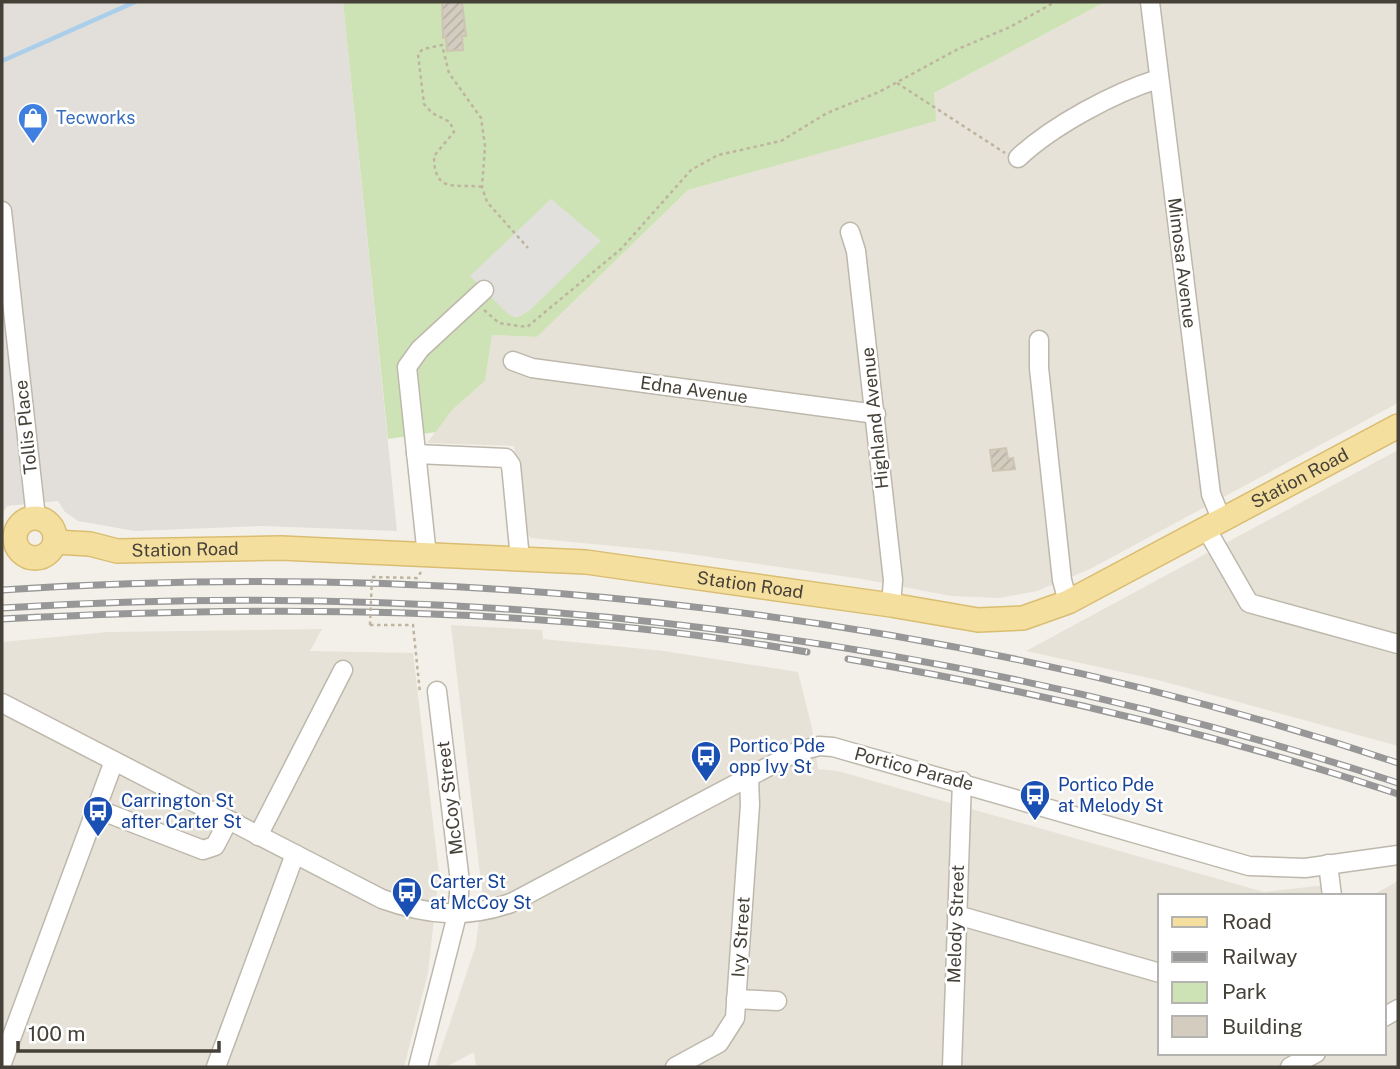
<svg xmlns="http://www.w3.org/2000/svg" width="1400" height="1069" font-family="'Public Sans',sans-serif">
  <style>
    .residential { fill: #e6e2d7 }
    .industrial { fill: #e2dfda }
    .green { fill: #cde3b5 }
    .parking { fill: #e2e0dd }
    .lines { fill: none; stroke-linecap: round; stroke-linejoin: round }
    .stream { stroke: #abceea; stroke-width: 4.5 }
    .building { fill: url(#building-hatch); stroke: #cec4b3; stroke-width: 2 }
    .minor-casing { stroke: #beb8ac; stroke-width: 21 }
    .major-casing { stroke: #d9bd71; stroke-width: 26 }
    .path { stroke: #beb49f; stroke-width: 2.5; stroke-dasharray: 3.5 3.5; stroke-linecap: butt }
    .minor { stroke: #fff; stroke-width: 18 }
    .major { stroke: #f5df9f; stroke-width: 23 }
    .rail-casing { stroke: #979797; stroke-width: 7 }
    .rail { stroke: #fff; stroke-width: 4.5; stroke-dasharray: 13; stroke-linecap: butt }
    .path-bridge { stroke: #beb49f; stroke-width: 2.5; stroke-dasharray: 3.5 3.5; stroke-linecap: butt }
    .labels { text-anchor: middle; stroke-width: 5; stroke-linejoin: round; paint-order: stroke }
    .shop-label { font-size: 18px; fill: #366cbe; stroke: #fff; text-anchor: start }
    .street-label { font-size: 18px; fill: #464138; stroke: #fff }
    .transit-label { font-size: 18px; fill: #164399; stroke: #fff; text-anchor: start }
  </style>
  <defs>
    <pattern id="building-hatch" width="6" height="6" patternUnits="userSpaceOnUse" patternTransform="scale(1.75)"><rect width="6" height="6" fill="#d3ccbf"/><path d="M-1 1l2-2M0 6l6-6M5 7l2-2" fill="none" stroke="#b6b0a5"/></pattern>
  </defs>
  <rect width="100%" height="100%" fill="#f3f0e9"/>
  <g class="residential">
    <polygon points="1105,2 1398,2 1398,403 1090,569 1037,591 1000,598 951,596 862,579 675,552 531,538 524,531 514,446 427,443 451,411 485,381 492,335 537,337 688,190 935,121 934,93"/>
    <polygon points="1398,450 1398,746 1158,680 1026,651"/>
    <polygon points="451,625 542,630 543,639 664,651 798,672 812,728 818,769 838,771 1264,892 1326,885 1324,896 1160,896 1160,1053 1384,1053 1384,896 1371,896 1398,881 1398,1067 476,1067 474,1052 446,1067 435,1067 476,945 482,891"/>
    <polygon points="322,629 310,651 413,653 439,874 428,973 404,1067 2,1067 2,642 108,632"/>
  </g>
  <polygon class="industrial" points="2,2 343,2 397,531 262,526 135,531 78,521 65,512 58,501 7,506 2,514"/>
  <polygon class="green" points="343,2 1105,2 934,93 936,121 688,190 537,337 492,335 485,381 451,411 436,432 388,439"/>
  <polygon class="parking" points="551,199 601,241 530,310 517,318 508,314 470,276"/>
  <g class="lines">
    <polyline class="stream" points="2,61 135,2"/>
  </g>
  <g class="building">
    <polygon points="442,2 462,2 466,36 462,36 463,50 447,51 446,37 443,38"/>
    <polygon points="1006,448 1008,459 1013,458 1015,469 993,471 990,450"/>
  </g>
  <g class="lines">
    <g class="minor-casing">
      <g id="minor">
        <polyline points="1150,2 1211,494 1222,521"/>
        <path d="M 1018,158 C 1052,126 1113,93 1158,79"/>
        <polyline points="2,211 36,518"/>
        <polyline points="850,232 856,251 893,580 891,605"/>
        <polyline points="1039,340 1039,368 1062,580 1068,602"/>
        <polyline points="513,361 532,368 876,414"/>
        <polyline points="416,454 506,458 511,465 520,559"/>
        <polyline points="1207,530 1249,603 1398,644"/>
        <polyline points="427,556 407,367 420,349 484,290"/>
        <path d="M 2,703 L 382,899 C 427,915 466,919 511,903 L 796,752 L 819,746 L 833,747 L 1249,866 L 1305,868 L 1398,855"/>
        <polyline points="97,809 203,850 215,846 228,821"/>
        <polyline points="258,836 343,670"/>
        <polyline points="1328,864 1332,896"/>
        <polyline points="957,915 1160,973"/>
        <polyline points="736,999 777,1001"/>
        <polyline points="1384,1017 1398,1009"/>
        <polyline points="2,1063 114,761"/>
        <polyline points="216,1067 295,854"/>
        <polyline points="418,1067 457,915 460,882 437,691"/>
        <polyline points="675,1067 719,1043 735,1018 750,805 749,777"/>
        <polyline points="952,1067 962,781"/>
        <polyline points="1290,1067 1316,1053"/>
      </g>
    </g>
    <g class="major-casing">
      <g id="major">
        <circle cx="35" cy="538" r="20"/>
        <path id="s1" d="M 55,542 L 90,544 L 117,551 L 281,548 L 586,562 L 891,605 L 978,620 L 1023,618 L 1068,602 L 1398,426"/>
      </g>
    </g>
    <g class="path">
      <polyline points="897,83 1005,153"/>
      <path d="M 482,187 C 456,183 434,195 434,156 L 454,132 L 450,122 L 432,113 L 424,104 L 418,54 L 423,49 L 442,45 L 449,73 L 481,118 L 485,146 L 482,187 L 487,202 L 528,248"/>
      <polyline points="484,310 499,323 527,327 621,249 691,170 718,155 781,141 827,113 879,92 958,49 1010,27 1055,2"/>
      <polyline points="372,577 417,578 421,572"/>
      <polyline points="370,625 413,625 420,693"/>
    </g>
    <use href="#minor" class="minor"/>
    <use href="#major" class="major"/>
    <g class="rail-casing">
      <g id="rail">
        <path d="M 2,590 C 471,559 952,613 1398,763"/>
        <path d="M 2,608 C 474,578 948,634 1398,783"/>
        <path d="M 2,619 C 268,605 543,606 807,652"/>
        <path d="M 848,659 C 1035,691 1218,734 1398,794"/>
      </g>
    </g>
    <use href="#rail" class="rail"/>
    <polyline class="path-bridge" points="370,625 372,577"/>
  </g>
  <defs>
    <g id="shop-pin" transform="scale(1.575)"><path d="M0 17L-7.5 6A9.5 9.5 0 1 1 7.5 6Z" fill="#3f7fe0" stroke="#fff"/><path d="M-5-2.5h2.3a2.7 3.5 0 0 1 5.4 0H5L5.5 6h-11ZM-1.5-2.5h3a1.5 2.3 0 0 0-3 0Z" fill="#fff"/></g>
    <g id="bus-pin" transform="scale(1.575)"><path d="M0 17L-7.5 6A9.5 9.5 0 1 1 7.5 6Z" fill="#1a4fb4" stroke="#fff"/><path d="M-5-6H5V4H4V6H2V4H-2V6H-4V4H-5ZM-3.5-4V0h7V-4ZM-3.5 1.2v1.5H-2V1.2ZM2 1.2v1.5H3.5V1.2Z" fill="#fff"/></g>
  </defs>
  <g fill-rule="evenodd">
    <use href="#shop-pin" x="33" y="118"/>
    <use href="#bus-pin" x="706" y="756"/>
    <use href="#bus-pin" x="1035" y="795"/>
    <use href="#bus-pin" x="98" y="811"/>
    <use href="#bus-pin" x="407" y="892"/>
  </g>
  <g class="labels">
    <g class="shop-label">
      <text x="56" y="124">Tecworks</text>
    </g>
    <g class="street-label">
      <text transform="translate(1182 263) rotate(83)" y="6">Mimosa Avenue</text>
      <text transform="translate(694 390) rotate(8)" y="6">Edna Avenue</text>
      <text transform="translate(875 418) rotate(-96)" y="6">Highland Avenue</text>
      <text transform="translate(26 427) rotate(-96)" y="6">Tollis Place</text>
      <text dy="6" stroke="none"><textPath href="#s1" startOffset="1284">Station Road</textPath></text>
      <text dy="6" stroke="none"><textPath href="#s1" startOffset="131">Station Road</textPath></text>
      <text dy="6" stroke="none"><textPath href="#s1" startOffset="698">Station Road</textPath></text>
      <text transform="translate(914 769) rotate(15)" y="6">Portico Parade</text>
      <text transform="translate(450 798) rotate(-97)" y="6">McCoy Street</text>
      <text transform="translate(956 924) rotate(-88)" y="6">Melody Street</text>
      <text transform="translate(741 937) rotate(-86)" y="6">Ivy Street</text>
    </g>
    <g class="transit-label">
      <text x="729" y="752">Portico Pde<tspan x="729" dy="21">opp Ivy St</tspan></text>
      <text x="1058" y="791">Portico Pde<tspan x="1058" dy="21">at Melody St</tspan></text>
      <text x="121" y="807">Carrington St<tspan x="121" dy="21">after Carter St</tspan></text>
      <text x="430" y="888">Carter St<tspan x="430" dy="21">at McCoy St</tspan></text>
    </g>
  </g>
  <rect width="1400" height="1069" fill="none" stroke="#464138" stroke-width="7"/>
  <rect x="1158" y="894" width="228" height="161" fill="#ffffff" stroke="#b5b3af" stroke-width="2"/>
  <rect x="1172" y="917" width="35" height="10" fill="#f5df9f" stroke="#b5b3af" stroke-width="2"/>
  <text x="1222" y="929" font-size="21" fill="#464138">Road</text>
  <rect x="1172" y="952" width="35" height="10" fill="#979797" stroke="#b5b3af" stroke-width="2"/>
  <text x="1222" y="964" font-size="21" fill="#464138">Railway</text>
  <rect x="1172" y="982" width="35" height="21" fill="#cde3b5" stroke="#b5b3af" stroke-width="2"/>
  <text x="1222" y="999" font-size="21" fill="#464138">Park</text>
  <rect x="1172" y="1016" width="35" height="21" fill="#d3ccbf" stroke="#b5b3af" stroke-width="2"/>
  <text x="1222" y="1034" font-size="21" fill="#464138">Building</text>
  <path d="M18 1041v10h201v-10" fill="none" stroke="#464138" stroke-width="3.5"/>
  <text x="28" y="1041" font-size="21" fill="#464138" stroke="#ffffff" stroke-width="5" paint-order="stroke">100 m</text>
</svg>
